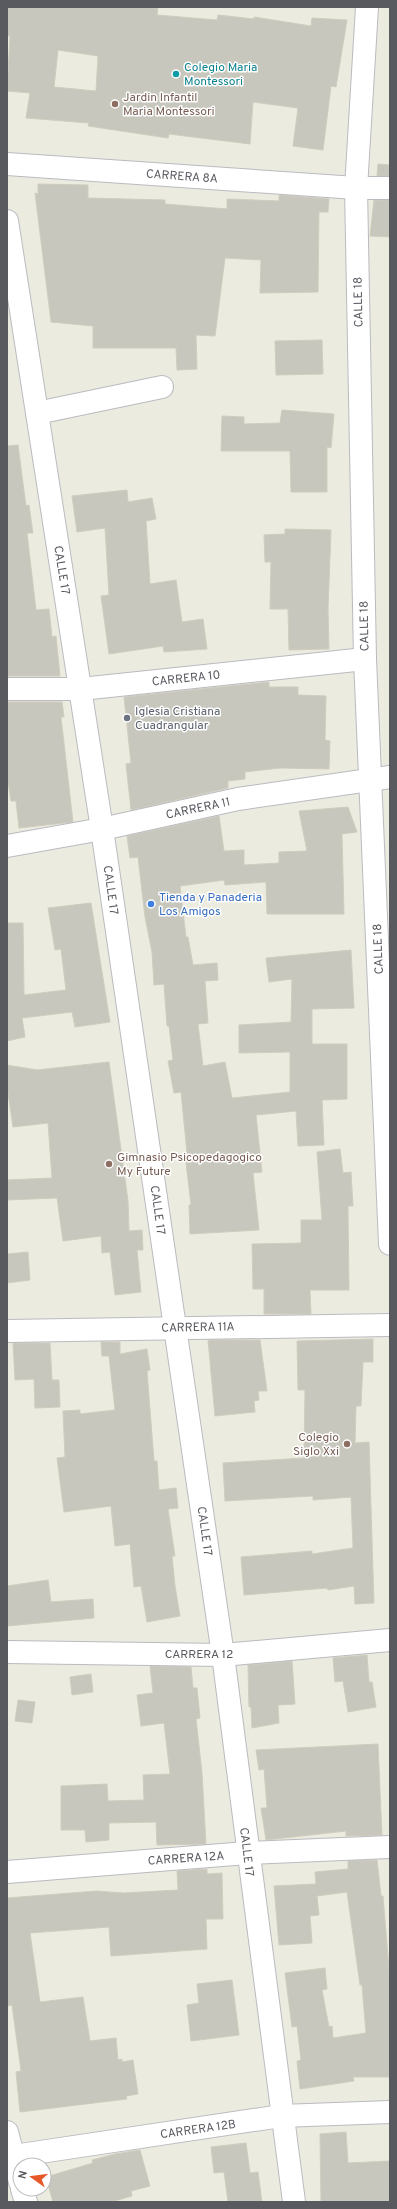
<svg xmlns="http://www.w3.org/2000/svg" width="397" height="2209" font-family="Overpass,sans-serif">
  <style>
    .building { fill: #c8c7be; stroke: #d0cdbd; fill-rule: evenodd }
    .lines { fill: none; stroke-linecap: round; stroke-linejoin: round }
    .minor-casing { stroke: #babbc1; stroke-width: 24 }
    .minor { stroke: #fff; stroke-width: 22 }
    .culture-dot { fill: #0f9aa8; stroke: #fff; stroke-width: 1.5 }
    .education-dot { fill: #8d6e63; stroke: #fff; stroke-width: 1.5 }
    .worship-dot { fill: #6b7280; stroke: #fff; stroke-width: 1.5 }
    .shop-dot { fill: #3f7fe0; stroke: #fff; stroke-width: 1.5 }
    .labels { text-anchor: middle; stroke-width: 3; stroke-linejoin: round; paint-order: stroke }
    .culture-label { font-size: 12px; fill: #0d838f; stroke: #fff; text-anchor: start }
    .education-label { font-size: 12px; fill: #785e54; stroke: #fff; text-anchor: start }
    .street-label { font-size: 12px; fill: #585a60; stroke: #fff }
    .worship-label { font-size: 12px; fill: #5b616d; stroke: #fff; text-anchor: start }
    .shop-label { font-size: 12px; fill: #366cbe; stroke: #fff; text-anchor: start }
  </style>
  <rect width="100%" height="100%" fill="#ebebdf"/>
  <g class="building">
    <path d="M 7,7 L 158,7 L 157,15 L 217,20 L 218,15 L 254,19 L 254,17 L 311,26 L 312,18 L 347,20 L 336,87 L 331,86 L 323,150 L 293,146 L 298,108 L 253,102 L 250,144 L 169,134 L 168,138 L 88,126 L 89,123 L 26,118 L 30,93 L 7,91 L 10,36 L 7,36 ZM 58,50 L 98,56 L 96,91 L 54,87 Z"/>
    <polygon points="378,164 390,165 390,176 377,176"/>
    <polygon points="38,184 88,185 88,198 165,200 165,204 227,209 227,199 279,201 279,195 329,199 328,212 319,212 318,292 260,293 261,260 225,258 215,336 196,335 197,369 177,370 176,348 93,348 93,326 51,322 35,193 38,194"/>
    <polygon points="374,200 390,200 390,237 370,236"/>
    <polygon points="322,340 323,374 276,375 275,341"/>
    <polygon points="282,410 334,414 331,448 327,447 327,492 291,492 290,451 221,451 222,416 244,417 244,424 280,423"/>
    <polygon points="18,445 26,506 29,505 33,533 27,533 36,610 49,609 52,637 56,636 60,676 7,676 7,446"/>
    <polygon points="127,490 128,502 152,498 156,519 146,521 150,584 176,580 182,622 203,619 207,649 164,652 163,646 109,654 101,596 109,595 105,528 77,532 72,496"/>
    <polygon points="285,529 331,530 328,609 329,649 289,650 288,609 270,609 271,562 265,562 264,535 285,534"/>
    <polygon points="269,682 269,687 298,687 298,695 326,696 325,740 330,741 329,769 280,768 245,772 245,779 228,781 228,788 131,810 126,764 131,763 124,697"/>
    <polygon points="7,702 62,702 64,717 61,717 73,822 19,828 16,801 11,801 7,776"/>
    <polygon points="348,807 357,832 342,834 344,914 267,914 266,882 225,885 224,880 180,886 186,937 188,937 193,965 217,963 218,980 205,981 208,1023 198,1024 203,1066 225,1062 232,1098 290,1092 290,1052 239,1053 239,1025 291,1022 292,979 269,982 266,958 351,950 354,1008 312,1009 312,1044 347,1044 347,1099 322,1100 324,1145 298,1146 296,1111 256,1115 262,1172 253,1173 259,1230 190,1234 189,1205 191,1205 185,1154 187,1153 181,1092 174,1093 168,1061 173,1060 169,1026 167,1026 164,984 154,985 152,952 145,917 138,857 130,858 127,836 219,816 224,851 244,850 244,865 279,863 279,852 307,851 299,811"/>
    <polygon points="91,903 110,1022 75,1027 72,1012 22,1018 25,1037 7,1041 7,923 23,923 24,995 66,990 61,949 55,950 48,908"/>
    <polygon points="109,1062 128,1201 129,1231 142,1230 143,1250 137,1250 141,1292 115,1295 110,1252 102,1253 101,1236 63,1241 57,1198 7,1200 7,1180 52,1178 48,1123 13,1127 7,1086 7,1065 37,1070"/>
    <polygon points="340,1149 343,1173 351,1172 353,1206 348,1206 349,1290 310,1290 311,1314 264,1314 264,1289 253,1289 252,1244 301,1243 301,1220 322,1220 317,1152"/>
    <polygon points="28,1252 30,1280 7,1283 7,1254"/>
    <polygon points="373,1339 373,1362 363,1362 361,1406 356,1406 355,1443 369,1442 374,1603 355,1604 354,1586 328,1590 327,1588 244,1595 241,1557 312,1551 312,1554 353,1548 351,1497 313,1500 313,1496 225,1501 223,1463 304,1458 305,1390 298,1390 297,1341"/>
    <polygon points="208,1340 260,1340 267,1391 258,1391 259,1400 254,1401 255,1412 215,1416"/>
    <polygon points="101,1342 120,1342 120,1354 147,1349 150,1370 147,1371 154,1461 157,1461 159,1490 176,1488 178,1508 168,1509 175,1556 172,1556 175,1586 180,1616 147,1622 141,1586 134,1587 130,1544 115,1546 111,1506 64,1512 57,1458 65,1457 63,1411 80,1410 80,1414 115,1410 109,1356 102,1356"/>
    <polygon points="13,1343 50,1343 52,1380 59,1380 60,1407 35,1408 34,1379 15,1380"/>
    <polygon points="48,1580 51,1602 93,1599 94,1618 7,1626 7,1586"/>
    <polygon points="367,1655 369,1682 372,1682 376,1707 348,1712 343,1681 335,1682 333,1658"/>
    <polygon points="292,1661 295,1704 278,1705 279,1723 252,1728 251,1707 249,1707 248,1665"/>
    <polygon points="150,1666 191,1667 193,1688 197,1688 200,1718 196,1719 202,1773 206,1844 157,1845 156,1822 109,1823 109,1840 86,1842 85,1830 61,1830 61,1786 107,1784 108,1801 144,1800 143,1775 170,1774 164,1723 141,1726 137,1695 153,1693"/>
    <polygon points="91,1674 93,1692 72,1695 70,1677"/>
    <polygon points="18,1700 35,1702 32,1723 15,1721"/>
    <polygon points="378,1744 382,1835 346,1836 346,1831 266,1840 261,1808 267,1808 264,1769 259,1770 256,1750"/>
    <polygon points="377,1860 381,1896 383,1896 390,1981 390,2077 353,2077 354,2081 300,2089 297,2061 301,2060 297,2026 292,2027 285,1973 325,1968 327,1989 322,1990 329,2027 332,2026 333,2038 366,2033 362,1985 360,1985 347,1892 317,1896 319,1915 310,1916 312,1943 279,1945 274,1886 316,1884 315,1872 348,1869 348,1861"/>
    <polygon points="207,1869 207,1874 222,1873 223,1919 206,1919 207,1949 111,1956 109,1927 30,1933 40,2002 83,1997 90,2041 116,2038 118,2060 122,2059 122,2062 133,2060 138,2094 126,2096 127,2099 20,2112 16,2072 21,2071 12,2005 7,2006 7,1898 97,1891 123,1893 178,1890 177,1871"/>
    <polygon points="232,1980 239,2035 191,2041 187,2005 199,2003 197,1984"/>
    <polygon points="346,2132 348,2163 390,2161 390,2202 321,2202 320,2134"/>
    <polygon points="246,2143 250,2173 258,2172 262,2202 228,2202 224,2172 214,2173 211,2147"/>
    <polygon points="140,2150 150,2186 131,2191 132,2196 111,2202 53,2202 46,2177 93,2163 92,2160 115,2154"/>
  </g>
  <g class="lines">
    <g class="minor-casing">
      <g id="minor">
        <polyline points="367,7 356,188 365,659 390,1244"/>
        <polyline points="7,164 356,188 390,188"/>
        <polyline points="7,221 102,829 223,1655 294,2202"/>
        <polyline points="37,413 162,387"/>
        <polyline points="7,689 81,689 365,659"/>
        <polyline points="7,846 102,829 238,799 390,777"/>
        <polyline points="7,1331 390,1325"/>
        <polyline points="7,1652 223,1655 390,1640"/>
        <polyline points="7,1872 247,1853 390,1847"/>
        <polyline points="7,2132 20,2182"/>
        <polyline points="7,2157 281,2116 390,2112"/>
        <polyline points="22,2189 26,2202"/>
      </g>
    </g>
    <use href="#minor" class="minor"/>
  </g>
  <circle class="culture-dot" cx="176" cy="74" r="4"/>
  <g class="education-dot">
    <circle cx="115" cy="104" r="4"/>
    <circle cx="109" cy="1164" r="4"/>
    <circle cx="347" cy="1444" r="4"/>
  </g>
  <circle class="worship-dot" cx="127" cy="718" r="4"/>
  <circle class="shop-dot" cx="151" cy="904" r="4"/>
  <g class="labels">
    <g class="culture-label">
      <text x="184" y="71">Colegio Maria<tspan x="184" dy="14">Montessori</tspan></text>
    </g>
    <g class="education-label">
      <text x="123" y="101">Jardin Infantil<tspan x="123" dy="14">Maria Montessori</tspan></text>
      <text x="117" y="1161">Gimnasio Psicopedagogico<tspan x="117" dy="14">My Future</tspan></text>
      <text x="339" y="1441" text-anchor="end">Colegio<tspan x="339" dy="14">Siglo Xxi</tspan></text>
    </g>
    <g class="street-label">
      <text transform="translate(182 176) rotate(4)" y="4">CARRERA 8A</text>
      <text transform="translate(358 302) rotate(-91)" y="4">CALLE 18</text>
      <text transform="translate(62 570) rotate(81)" y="4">CALLE 17</text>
      <text transform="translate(364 626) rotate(-91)" y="4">CALLE 18</text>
      <text transform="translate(186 678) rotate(-6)" y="4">CARRERA 10</text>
      <text transform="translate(198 808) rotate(-12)" y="4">CARRERA 11</text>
      <text transform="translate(111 890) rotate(82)" y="4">CALLE 17</text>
      <text transform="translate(378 949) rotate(-92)" y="4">CALLE 18</text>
      <text transform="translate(158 1210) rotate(82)" y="4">CALLE 17</text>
      <text transform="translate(198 1327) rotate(-1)" y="4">CARRERA 11A</text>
      <text transform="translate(205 1531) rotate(82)" y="4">CALLE 17</text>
      <text x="199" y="1658">CARRERA 12</text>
      <text transform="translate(247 1852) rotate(83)" y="4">CALLE 17</text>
      <text transform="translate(186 1858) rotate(-4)" y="4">CARRERA 12A</text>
      <text transform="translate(198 2129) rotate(-8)" y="4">CARRERA 12B</text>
    </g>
    <g class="worship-label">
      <text x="135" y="715">Iglesia Cristiana<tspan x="135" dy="14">Cuadrangular</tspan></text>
    </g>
    <g class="shop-label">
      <text x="159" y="901">Tienda y Panaderia<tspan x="159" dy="14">Los Amigos</tspan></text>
    </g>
  </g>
  <rect width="397" height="2209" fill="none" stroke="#585a60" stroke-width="16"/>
  <g transform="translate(32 2177) rotate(284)"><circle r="19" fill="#ffffff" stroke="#bcbdbf"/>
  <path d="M0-3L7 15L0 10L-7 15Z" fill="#e75929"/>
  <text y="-6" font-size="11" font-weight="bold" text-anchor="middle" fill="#585a60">N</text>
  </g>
</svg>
